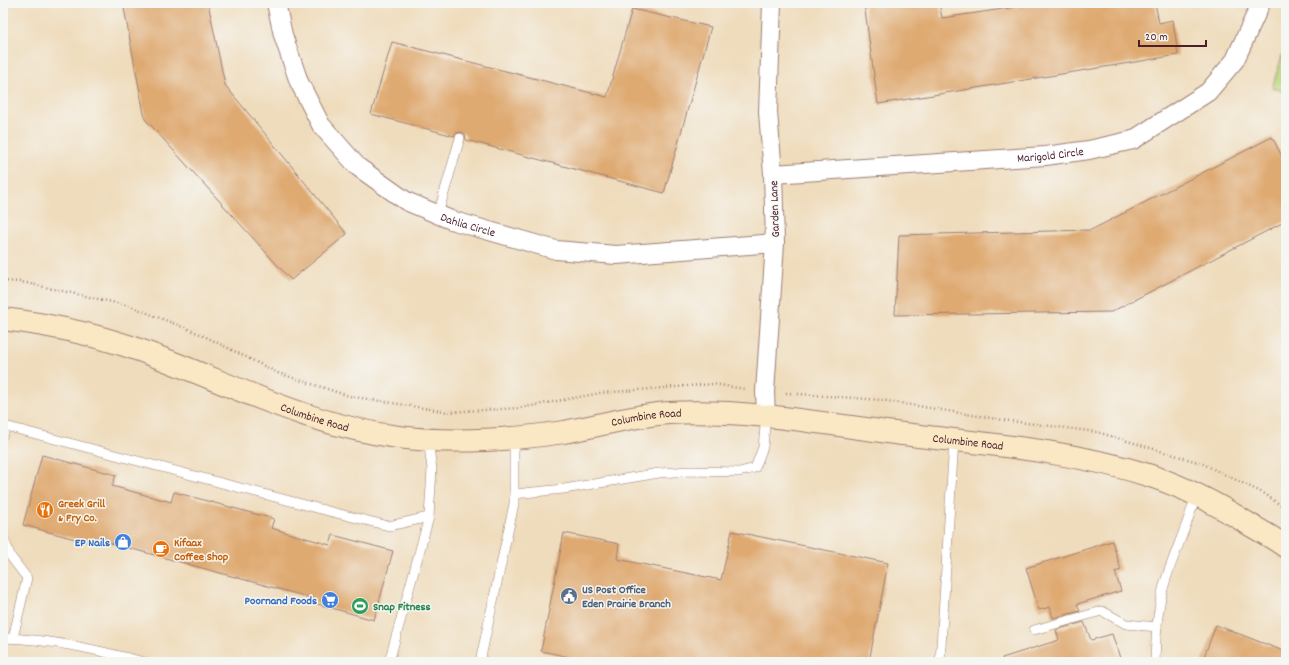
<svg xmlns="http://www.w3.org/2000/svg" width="1289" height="665" font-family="Dekko,sans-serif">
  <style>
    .green { fill: #bbd57a; stroke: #827a52 }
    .building { fill: #dfaa72 }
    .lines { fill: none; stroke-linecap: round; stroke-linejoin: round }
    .lane-casing { stroke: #9c7e74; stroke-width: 10 }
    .street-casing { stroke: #9c7e74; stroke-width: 20 }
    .secondary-casing { stroke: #9c7e74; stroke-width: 24 }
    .path { stroke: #9c7e74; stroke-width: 2.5; stroke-dasharray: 1 3; stroke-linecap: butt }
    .lane { stroke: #fff; stroke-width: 9 }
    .street { stroke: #fff; stroke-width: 18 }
    .secondary { stroke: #fae7c3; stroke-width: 22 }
    .labels { text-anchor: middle; stroke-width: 3; stroke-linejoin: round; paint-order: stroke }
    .street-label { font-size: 12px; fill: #4a1f2b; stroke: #f6f6f2 }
    .food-label { font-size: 12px; font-weight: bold; fill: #c56008; stroke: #f6f6f2; text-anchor: start }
    .shop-label { font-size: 12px; font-weight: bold; fill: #366cbe; stroke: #f6f6f2; text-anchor: end }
    .service-label { font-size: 12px; font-weight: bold; fill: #4e5e75; stroke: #f6f6f2; text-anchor: start }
    .leisure-label { font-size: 12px; font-weight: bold; fill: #27864d; stroke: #f6f6f2; text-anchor: start }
  </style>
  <rect width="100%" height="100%" fill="#f6f6f2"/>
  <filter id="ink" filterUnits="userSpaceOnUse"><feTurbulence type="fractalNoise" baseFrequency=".025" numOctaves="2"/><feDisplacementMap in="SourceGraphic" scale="8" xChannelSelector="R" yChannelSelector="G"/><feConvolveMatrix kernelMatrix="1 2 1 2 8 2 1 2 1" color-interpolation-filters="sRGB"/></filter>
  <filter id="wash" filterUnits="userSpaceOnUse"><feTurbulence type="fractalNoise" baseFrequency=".012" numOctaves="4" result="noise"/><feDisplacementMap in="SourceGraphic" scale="16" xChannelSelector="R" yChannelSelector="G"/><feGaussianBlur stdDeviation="0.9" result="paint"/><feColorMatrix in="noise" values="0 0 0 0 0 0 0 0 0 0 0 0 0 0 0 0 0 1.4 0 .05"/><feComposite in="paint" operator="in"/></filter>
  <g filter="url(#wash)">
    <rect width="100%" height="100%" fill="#efdcbc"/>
    <polygon class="green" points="1286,43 1286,92 1272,88"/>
    <g id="blocks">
      <g class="building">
        <polygon points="123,3 208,3 225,85 347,234 291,280 145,119"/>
        <polygon points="864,3 939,3 942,18 1044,3 1155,3 1159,23 1173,20 1178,55 878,104"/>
        <polygon points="632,9 711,27 664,193 466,140 465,134 461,132 456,133 454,136 371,114 392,42 607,97"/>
        <polygon points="1272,137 1286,164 1286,221 1111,312 895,315 899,235 1091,230"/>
        <polygon points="42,455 116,475 112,486 171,502 174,492 274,519 271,528 330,545 333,535 393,551 374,620 314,603 315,599 96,539 94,544 23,525"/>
        <polygon points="732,531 888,563 869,662 578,662 579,659 541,651 564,533 619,544 617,559 721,580"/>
        <polygon points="1112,541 1121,570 1115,572 1121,591 1077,604 1080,611 1053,618 1050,607 1039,610 1026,568"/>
        <polygon points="1084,622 1091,640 1112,634 1120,658 1109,662 1003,662 1002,658 1059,640 1056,630"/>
        <polygon points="1216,625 1286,652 1286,662 1202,662"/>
      </g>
    </g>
  </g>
  <g filter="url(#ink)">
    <use href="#blocks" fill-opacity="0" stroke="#9c7e74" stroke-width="1"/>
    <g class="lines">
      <g class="lane-casing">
        <g id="lane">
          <polyline points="438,214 460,138"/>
          <polyline points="3,435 5,426 332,512 389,526 429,517"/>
          <polyline points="514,494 564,489 659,473 691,471 739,472 755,468 763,447 766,416"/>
          <polyline points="3,537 11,557 27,578 13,638"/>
          <polyline points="1034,630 1102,611 1126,624 1157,627"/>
          <path d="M 3,638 C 50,639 98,650 144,662"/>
          <polyline points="389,662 429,517 432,469 428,440"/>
          <polyline points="480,662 514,504 514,437"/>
          <polyline points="940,662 954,441"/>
          <path d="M 1155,662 C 1156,635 1157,606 1166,579 C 1175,551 1188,524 1196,495"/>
        </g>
      </g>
      <g class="street-casing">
        <g id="street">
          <path id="s1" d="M 276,3 L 283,35 L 299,82 L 321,125 L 358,167 L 406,201 L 451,220 L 556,250 L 616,255 L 775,243"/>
          <path id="s2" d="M 773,174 L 1045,156 L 1089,150 L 1133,140 L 1208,92 L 1235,60 L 1261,3"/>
          <polyline points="766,416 765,392 775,243 773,174 768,112 772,3"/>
        </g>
      </g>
      <g class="secondary-casing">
        <g id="secondary">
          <path id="s3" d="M 3,319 C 54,325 110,338 158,357 C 237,387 313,426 398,437 C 452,444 510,440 564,432 C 599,426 633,415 669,413 C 745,409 820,423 895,433 C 980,444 1068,449 1151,476 C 1184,487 1217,504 1247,523 C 1260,531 1274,538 1286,547"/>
        </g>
      </g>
      <g class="path">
        <polyline points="3,281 22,282 130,306 200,334 278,373 349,396 448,412 520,408 600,393 713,384 745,389"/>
        <polyline points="786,393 881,400 1003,420 1097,432 1201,463 1265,494 1286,509"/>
      </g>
      <use href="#lane" class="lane"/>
      <use href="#street" class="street"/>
      <use href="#secondary" class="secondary"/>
    </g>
  </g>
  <defs>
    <g id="restaurant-disc" transform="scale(0.9)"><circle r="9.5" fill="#e8710a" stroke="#f6f6f2"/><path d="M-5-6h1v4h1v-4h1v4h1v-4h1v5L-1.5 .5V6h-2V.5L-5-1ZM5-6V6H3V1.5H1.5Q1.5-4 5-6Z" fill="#fff"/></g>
    <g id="shop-disc" transform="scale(0.9)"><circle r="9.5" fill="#3f7fe0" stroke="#f6f6f2"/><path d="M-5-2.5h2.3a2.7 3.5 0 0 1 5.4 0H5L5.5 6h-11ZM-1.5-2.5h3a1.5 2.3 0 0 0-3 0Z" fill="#fff"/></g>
    <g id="cafe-disc" transform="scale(0.9)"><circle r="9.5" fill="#e8710a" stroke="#f6f6f2"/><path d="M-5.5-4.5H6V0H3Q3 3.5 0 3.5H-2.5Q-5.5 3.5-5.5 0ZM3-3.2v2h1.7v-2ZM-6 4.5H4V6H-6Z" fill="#fff"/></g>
    <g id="civic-disc" transform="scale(0.9)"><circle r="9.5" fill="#5c6f8a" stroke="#f6f6f2"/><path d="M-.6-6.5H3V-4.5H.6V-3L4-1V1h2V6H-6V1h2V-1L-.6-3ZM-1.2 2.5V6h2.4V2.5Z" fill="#fff"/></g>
    <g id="supermarket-disc" transform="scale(0.9)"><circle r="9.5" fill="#3f7fe0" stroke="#f6f6f2"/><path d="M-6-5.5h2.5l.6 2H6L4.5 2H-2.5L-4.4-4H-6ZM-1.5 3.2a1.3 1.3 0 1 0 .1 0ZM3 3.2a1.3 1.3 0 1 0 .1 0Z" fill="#fff"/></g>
    <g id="stadium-disc" transform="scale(0.9)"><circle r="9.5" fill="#2e9e5b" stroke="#f6f6f2"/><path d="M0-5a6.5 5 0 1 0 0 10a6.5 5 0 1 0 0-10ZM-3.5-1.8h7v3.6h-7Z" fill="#fff"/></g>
  </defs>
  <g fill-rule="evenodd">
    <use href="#restaurant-disc" x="45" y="510"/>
    <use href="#shop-disc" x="123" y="542"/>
    <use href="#cafe-disc" x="161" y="549"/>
    <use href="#civic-disc" x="569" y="596"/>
    <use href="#supermarket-disc" x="330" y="600"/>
    <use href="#stadium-disc" x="360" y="606"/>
  </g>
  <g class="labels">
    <g class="street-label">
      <text dy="4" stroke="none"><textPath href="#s2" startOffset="278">Marigold Circle</textPath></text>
      <text transform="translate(774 209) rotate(-92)" y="4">Garden Lane</text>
      <text dy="4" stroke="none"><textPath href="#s1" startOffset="312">Dahlia Circle</textPath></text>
      <text dy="4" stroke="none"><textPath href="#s3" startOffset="328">Columbine Road</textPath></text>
      <text dy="4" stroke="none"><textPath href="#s3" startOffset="664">Columbine Road</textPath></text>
      <text dy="4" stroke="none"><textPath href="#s3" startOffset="988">Columbine Road</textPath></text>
    </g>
    <g class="food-label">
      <text x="58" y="507">Greek Grill<tspan x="58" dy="14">&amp; Fry Co.</tspan></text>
      <text x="174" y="546">Kifaax<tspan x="174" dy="14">Coffee Shop</tspan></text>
    </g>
    <g class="shop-label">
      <text x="110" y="546">EP Nails</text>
      <text x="317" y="604">Poornand Foods</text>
    </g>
    <g class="service-label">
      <text x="582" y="593">US Post Office<tspan x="582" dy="14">Eden Prairie Branch</tspan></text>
    </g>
    <g class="leisure-label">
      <text x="373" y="610">Snap Fitness</text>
    </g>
  </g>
  <rect width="1289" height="665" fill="none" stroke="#f6f6f2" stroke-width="16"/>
  <path d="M1139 40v6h67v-6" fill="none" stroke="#4a1f2b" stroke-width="2"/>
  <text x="1145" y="40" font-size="12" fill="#4a1f2b" stroke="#f6f6f2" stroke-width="3" paint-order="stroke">20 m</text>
</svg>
